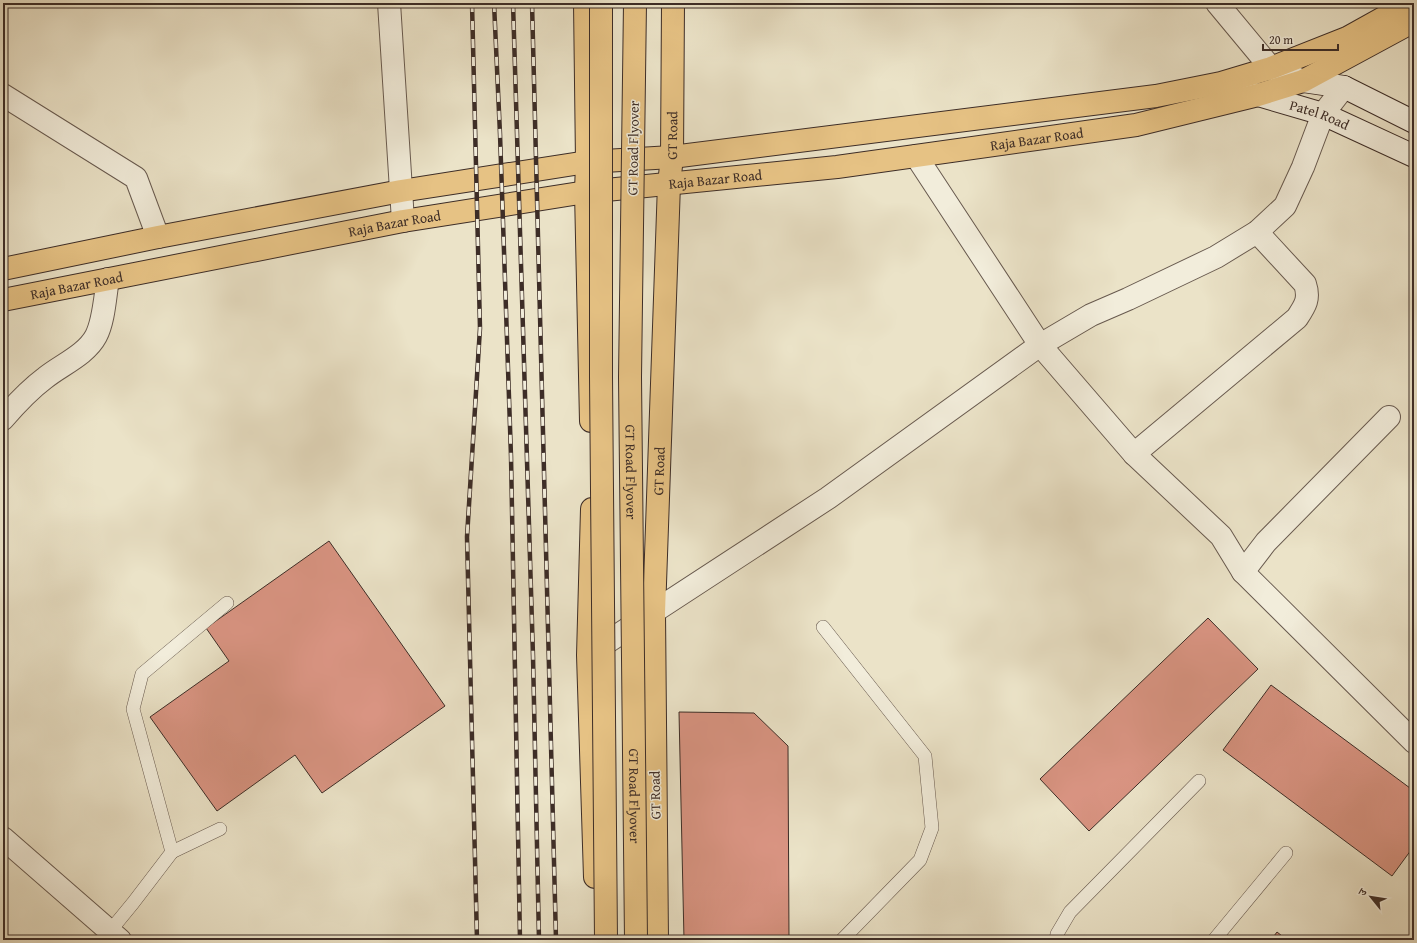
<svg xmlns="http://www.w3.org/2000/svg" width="1417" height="943" font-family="'Gentium Book Plus','Noto Serif Devanagari',serif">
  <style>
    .building { fill: #d99482; stroke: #3d2d27 }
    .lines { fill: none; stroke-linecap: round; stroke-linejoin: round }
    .lane-casing { stroke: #685a4f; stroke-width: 14 }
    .street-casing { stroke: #685a4f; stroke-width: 24 }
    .secondary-casing { stroke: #3d2d27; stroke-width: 24 }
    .primary-casing { stroke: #3d2d27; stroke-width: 24 }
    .lane { stroke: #f2eddb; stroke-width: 13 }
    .street { stroke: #f2eddb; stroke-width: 22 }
    .secondary { stroke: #f2eddb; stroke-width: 22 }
    .primary { stroke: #e6c284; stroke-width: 22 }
    .rail-casing { stroke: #3d2d27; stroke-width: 4.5 }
    .rail { stroke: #f2eddb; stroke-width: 3; stroke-dasharray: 9; stroke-linecap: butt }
    .highway-bridge-casing { stroke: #3d2d27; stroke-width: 24; stroke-linecap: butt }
    .highway-bridge { stroke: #e6c284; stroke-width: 22 }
    .labels { text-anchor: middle; stroke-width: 3; stroke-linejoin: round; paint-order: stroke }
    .street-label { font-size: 14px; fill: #3d2d27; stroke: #f2eddb }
  </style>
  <rect width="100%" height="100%" fill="#ebe3c8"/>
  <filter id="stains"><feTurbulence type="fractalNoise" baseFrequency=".005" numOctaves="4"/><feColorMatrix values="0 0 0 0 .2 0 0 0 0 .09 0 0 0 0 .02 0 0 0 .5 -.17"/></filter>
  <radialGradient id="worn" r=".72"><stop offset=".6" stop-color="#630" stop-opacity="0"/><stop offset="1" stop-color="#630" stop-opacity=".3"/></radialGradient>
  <g class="building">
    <polygon points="329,541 445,706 322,793 295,755 217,811 150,717 229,661 206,628"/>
    <polygon points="1208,618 1258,669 1089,831 1040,779"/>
    <polygon points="1271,685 1414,791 1414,846 1392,876 1223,750"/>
    <polygon points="679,712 754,713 788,746 789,940 684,940"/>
    <polygon points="1277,932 1287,940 1271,940"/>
  </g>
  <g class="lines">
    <g class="lane-casing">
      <g id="lane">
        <polyline points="823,627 925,756 932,828 920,860 842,940"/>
        <polyline points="172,852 220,829"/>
        <polyline points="110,931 133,903 172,852 133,709 142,674 227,603"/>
        <polyline points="1056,940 1057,934 1070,912 1199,781"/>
        <polyline points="1214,940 1286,853"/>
      </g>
    </g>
    <g class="street-casing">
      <g id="street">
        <polyline points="389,3 403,221"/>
        <polyline points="1217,3 1271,68"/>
        <polyline points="3,95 136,178 158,237"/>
        <polyline points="916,156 1040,345 1134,454 1221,536 1243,572 1266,542 1389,417"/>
        <path d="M 3,419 C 16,404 29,390 45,378 C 61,365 86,355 96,336 C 104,321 105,296 108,279"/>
        <path d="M 1134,454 L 1297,318 C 1305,306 1310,299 1305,284 L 1257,232"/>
        <polyline points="1243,572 1414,742"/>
        <polyline points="589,654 828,498 1040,345 1091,315 1128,299 1216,257 1257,232 1285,206 1303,167 1323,114 1344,87"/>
        <polyline points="3,838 120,940"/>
      </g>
    </g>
    <g class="secondary-casing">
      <g id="secondary">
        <polyline points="1271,68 1303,81 1344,87 1414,122"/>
        <path id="s1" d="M 1248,92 L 1323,114 L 1414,156"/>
      </g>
    </g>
    <g class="primary-casing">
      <g id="primary">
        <polyline points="585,3 587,162 586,192 591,421"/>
        <polyline points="3,269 158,237 401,191 587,162 672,157 1156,96 1221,83 1271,68 1347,38 1410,3"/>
        <path id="s2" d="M 3,300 L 403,221 L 586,192 L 837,167 L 1136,125 L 1258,95 L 1303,81 L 1414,21"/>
        <polyline points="592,509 588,655 595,877"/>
        <path id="s3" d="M 657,940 L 654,612 L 669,184 L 672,157 L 673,3"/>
      </g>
    </g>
    <use href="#lane" class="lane"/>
    <use href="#street" class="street"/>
    <use href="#secondary" class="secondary"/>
    <use href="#primary" class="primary"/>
    <g class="rail-casing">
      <g id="rail">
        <polyline points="472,3 480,328 467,537 477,940"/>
        <polyline points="494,3 500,134 511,456 520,940"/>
        <polyline points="513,3 533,656 539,940"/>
        <polyline points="532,3 556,940"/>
      </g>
    </g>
    <use href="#rail" class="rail"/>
    <g class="highway-bridge-casing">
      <g id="highway-bridge">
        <polyline points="601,3 601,377 606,940"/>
        <path id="s4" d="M 635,3 L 630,377 L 636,940"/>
      </g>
    </g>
    <use href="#highway-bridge" class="highway-bridge"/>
  </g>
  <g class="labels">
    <g class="street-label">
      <text dy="5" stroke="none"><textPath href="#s1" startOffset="75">Patel Road</textPath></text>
      <text dy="5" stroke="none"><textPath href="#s3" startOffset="805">GT Road</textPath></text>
      <text dy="5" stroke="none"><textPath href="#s2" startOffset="1047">Raja Bazar Road</textPath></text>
      <text transform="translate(633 148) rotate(-89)" y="5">GT Road Flyover</text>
      <text dy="5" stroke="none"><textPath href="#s2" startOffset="723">Raja Bazar Road</textPath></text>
      <text dy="5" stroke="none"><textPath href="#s2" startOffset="399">Raja Bazar Road</textPath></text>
      <text dy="5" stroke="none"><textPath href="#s2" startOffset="75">Raja Bazar Road</textPath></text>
      <text dy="5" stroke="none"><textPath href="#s4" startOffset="469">GT Road Flyover</textPath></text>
      <text dy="5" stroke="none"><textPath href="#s3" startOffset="469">GT Road</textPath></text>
      <text dy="5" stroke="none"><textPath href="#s4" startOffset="793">GT Road Flyover</textPath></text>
      <text transform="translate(655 795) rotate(-91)" y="5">GT Road</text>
    </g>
  </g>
  <rect width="1417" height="943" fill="none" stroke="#ebe3c8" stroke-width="16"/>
  <rect x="4" y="4" width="1409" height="935" fill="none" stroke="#3d2d27" stroke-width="2"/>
  <rect x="8" y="8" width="1401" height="927" fill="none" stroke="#3d2d27"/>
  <g transform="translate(1371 897) rotate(300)" stroke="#f2eddb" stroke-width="3" paint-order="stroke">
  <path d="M0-3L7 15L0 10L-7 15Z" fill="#3d2d27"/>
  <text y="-6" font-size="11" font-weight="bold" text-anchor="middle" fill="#3d2d27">उ</text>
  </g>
  <path d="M1263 44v6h75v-6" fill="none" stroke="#3d2d27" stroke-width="2"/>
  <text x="1269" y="44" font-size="12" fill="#3d2d27" stroke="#f2eddb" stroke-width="3" paint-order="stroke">20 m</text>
  <rect width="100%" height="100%" filter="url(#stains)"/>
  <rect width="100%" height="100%" fill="url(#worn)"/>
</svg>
